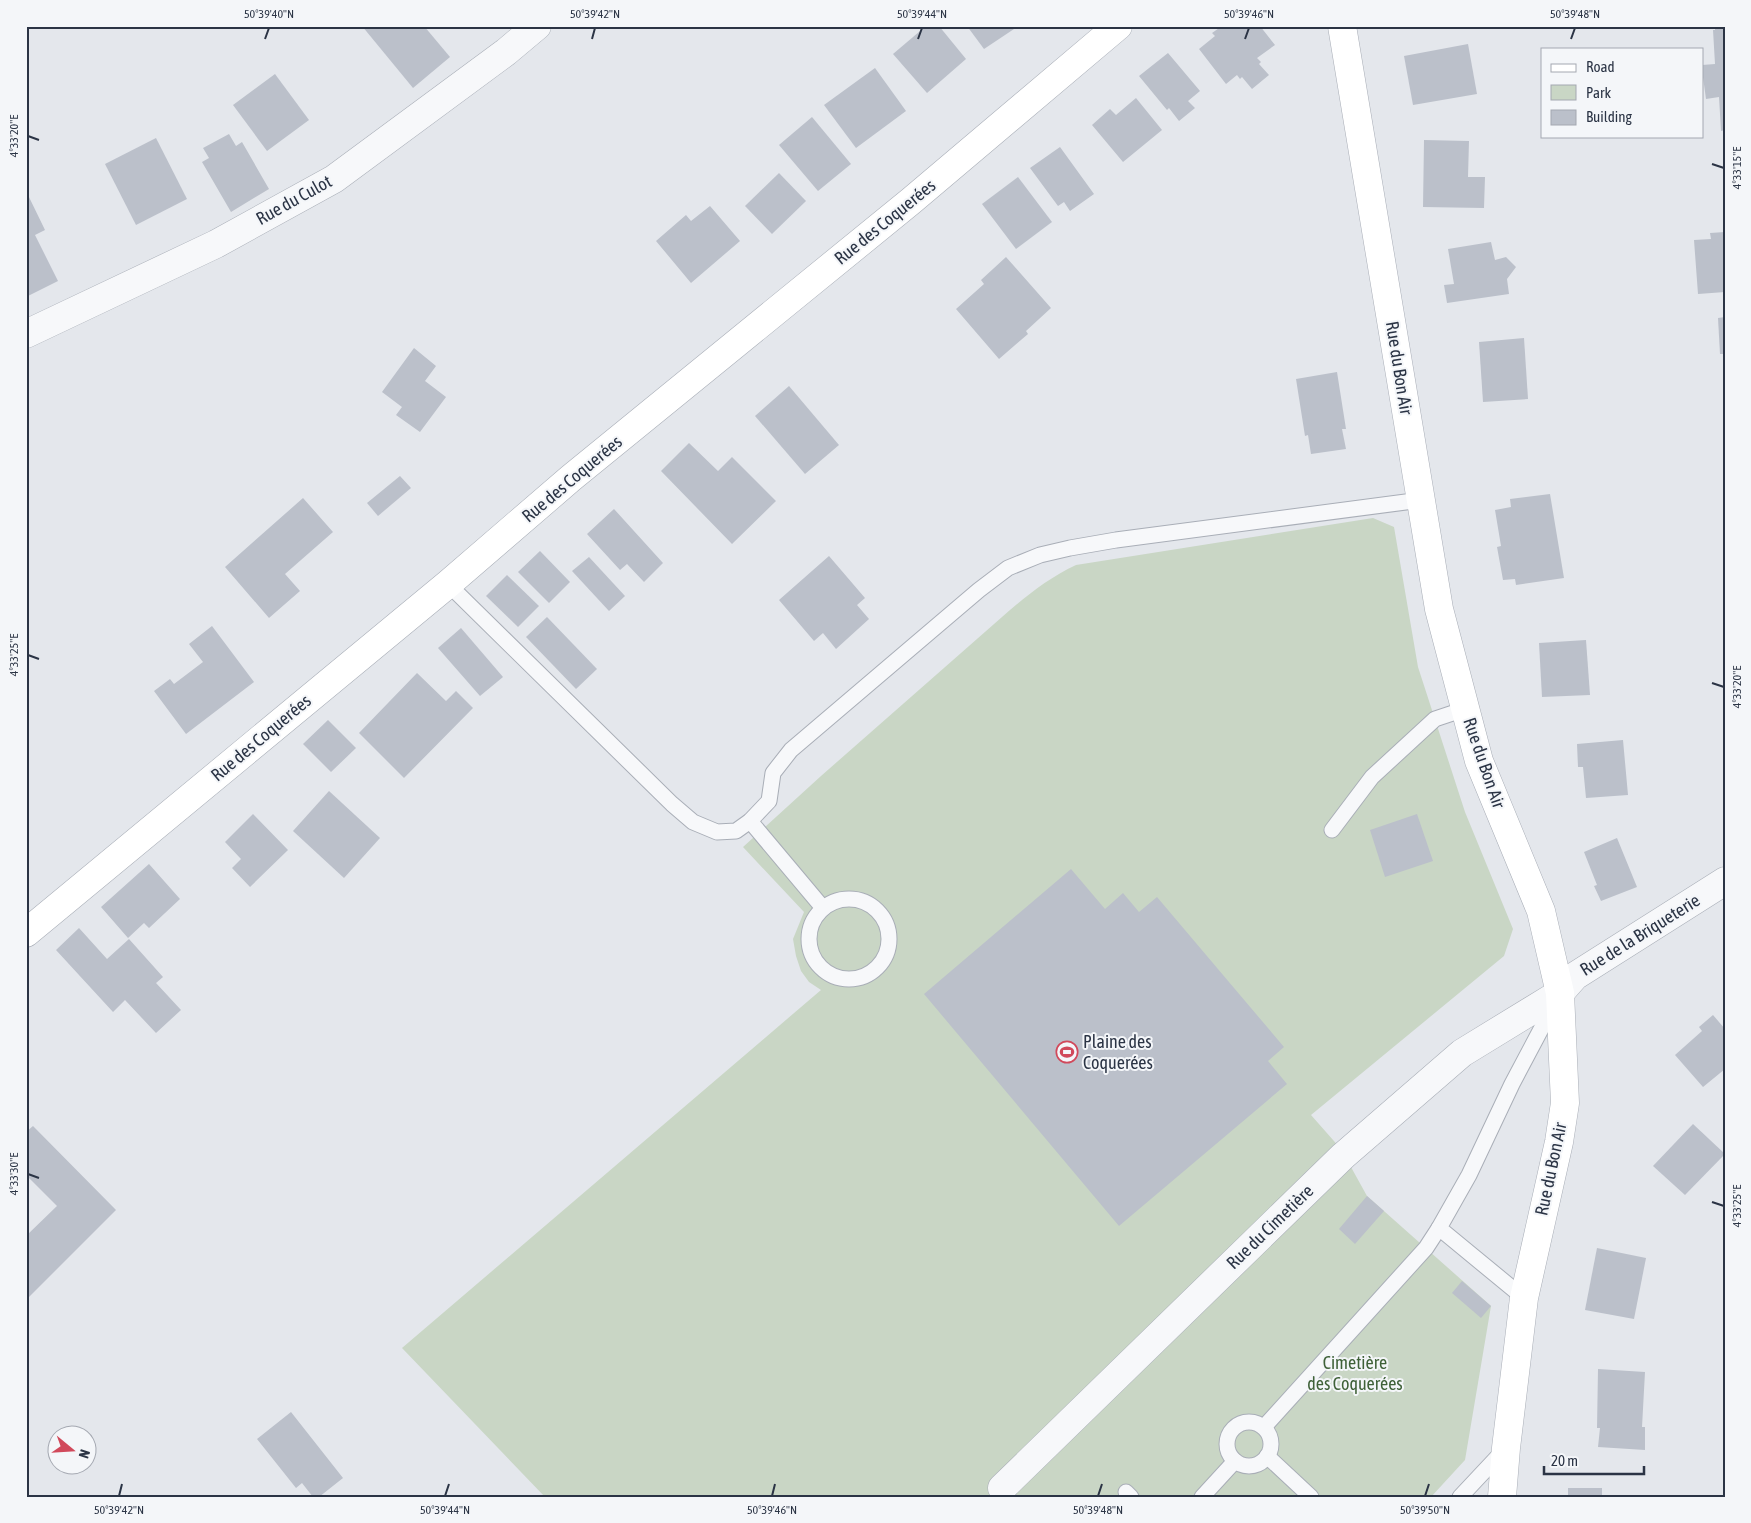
<svg xmlns="http://www.w3.org/2000/svg" width="1751" height="1523" font-family="'Asap Condensed',sans-serif">
  <style>
    .green { fill: #c9d6c5 }
    .building { fill: #bbc0ca }
    .lines { fill: none; stroke-linecap: round; stroke-linejoin: round }
    .lane-casing { stroke: #a9aeb7; stroke-width: 17 }
    .street-casing { stroke: #a9aeb7; stroke-width: 29 }
    .secondary-casing { stroke: #a9aeb7; stroke-width: 29 }
    .lane { stroke: #f7f8fa; stroke-width: 15 }
    .street { stroke: #f7f8fa; stroke-width: 28 }
    .secondary { stroke: #fff; stroke-width: 28 }
    .ticks { fill: none; stroke: #2b3445; stroke-width: 2 }
    .labels { text-anchor: middle; stroke-width: 4; stroke-linejoin: round; paint-order: stroke }
    .street-label { font-size: 18px; fill: #2b3445; stroke: #f4f6f9 }
    .poi-label { font-size: 18px; fill: #2b3445; stroke: #f4f6f9; text-anchor: start }
    .park-label { font-size: 18px; fill: #3f6138; stroke: #f4f6f9 }
    .neatline { fill: none; stroke: #2b3445; stroke-width: 2 }
    .ticks-label { font-size: 12px; text-anchor: middle; fill: #2b3445 }
  </style>
  <rect width="100%" height="100%" fill="#e4e7ec"/>
  <path class="green" d="M 1373,518 L 1394,527 L 1418,667 L 1465,812 L 1513,929 L 1504,956 L 1311,1115 L 1341,1149 L 1367,1196 L 1491,1306 L 1465,1460 L 1431,1497 L 545,1497 L 402,1348 L 821,990 L 809,982 L 801,971 L 796,956 L 793,939 L 804,912 L 743,847 L 821,776 L 1002,617 C 1025,597 1048,578 1076,565 Z"/>
  <g class="building">
    <polygon points="362,26 424,26 450,57 413,88"/>
    <polygon points="926,26 939,26 966,59 927,93 893,54"/>
    <polygon points="967,26 1012,26 1014,29 984,49"/>
    <polygon points="1222,26 1260,26 1275,45 1257,58 1261,62 1259,64 1269,75 1252,89 1242,77 1240,79 1237,75 1226,84 1199,49 1215,36 1212,33"/>
    <polygon points="1715,26 1725,26 1725,130 1721,131 1719,97 1706,99 1702,70 1702,65 1715,64 1713,30 1715,30"/>
    <polygon points="1468,44 1477,94 1413,105 1404,56"/>
    <polygon points="1168,53 1200,91 1188,101 1195,108 1179,121 1169,108 1167,110 1139,76"/>
    <polygon points="875,68 906,111 856,148 824,105"/>
    <polygon points="275,74 309,120 267,151 233,105"/>
    <polygon points="1136,98 1162,130 1123,162 1092,125 1110,109 1116,115"/>
    <polygon points="812,117 851,164 818,191 779,145"/>
    <polygon points="229,134 236,146 242,142 269,189 231,212 202,162 209,158 203,148"/>
    <polygon points="156,138 187,199 136,225 105,164"/>
    <polygon points="1424,140 1469,141 1468,177 1485,177 1484,208 1423,207"/>
    <polygon points="1060,147 1094,194 1070,211 1064,202 1058,206 1030,168"/>
    <polygon points="779,173 806,201 772,234 745,206"/>
    <polygon points="1018,177 1052,222 1016,249 982,204"/>
    <polygon points="26,195 28,195 45,230 35,235 58,281 26,297"/>
    <polygon points="710,206 740,241 691,283 656,241 686,215 691,221"/>
    <polygon points="1725,232 1725,292 1698,294 1694,240 1711,239 1710,233"/>
    <polygon points="1491,242 1495,260 1506,257 1516,267 1507,279 1509,294 1447,303 1444,285 1454,284 1448,249"/>
    <polygon points="1006,257 1051,308 1026,331 1028,334 999,359 956,309 984,284 981,280"/>
    <polygon points="1725,317 1725,354 1720,354 1718,318"/>
    <polygon points="1524,338 1528,399 1483,402 1479,342"/>
    <polygon points="414,348 436,366 425,381 446,397 420,432 396,415 402,407 382,392"/>
    <polygon points="1337,372 1346,429 1342,429 1346,449 1311,454 1308,435 1305,436 1296,379"/>
    <polygon points="789,386 839,445 805,474 755,416"/>
    <polygon points="689,443 718,471 732,457 776,501 732,544 661,471"/>
    <polygon points="400,476 411,488 378,516 367,503"/>
    <polygon points="1550,494 1564,578 1516,585 1515,579 1503,580 1497,547 1501,546 1495,510 1511,507 1510,499"/>
    <polygon points="303,498 333,532 285,574 300,591 269,618 225,567"/>
    <polygon points="614,509 663,563 644,582 627,564 620,570 587,534"/>
    <polygon points="540,551 570,582 549,603 518,572"/>
    <polygon points="829,556 865,598 857,605 869,619 836,649 823,633 814,641 779,600"/>
    <polygon points="589,557 625,596 609,611 572,571"/>
    <polygon points="507,575 539,606 518,627 486,596"/>
    <polygon points="547,617 597,669 576,689 526,637"/>
    <polygon points="212,626 254,682 186,734 154,691 170,679 174,684 203,662 189,644"/>
    <polygon points="461,628 503,677 480,696 438,648"/>
    <polygon points="1586,640 1590,695 1542,697 1539,643"/>
    <polygon points="417,673 446,701 456,691 473,708 404,778 359,733"/>
    <polygon points="328,720 356,748 331,772 303,744"/>
    <polygon points="1623,740 1628,795 1586,798 1583,767 1578,767 1577,744"/>
    <polygon points="329,791 380,838 344,878 293,831"/>
    <polygon points="253,814 288,850 250,887 232,868 241,859 225,842"/>
    <polygon points="1417,814 1433,861 1385,877 1370,830"/>
    <polygon points="1617,838 1637,887 1601,901 1594,886 1597,885 1584,852"/>
    <polygon points="149,864 180,899 149,928 144,923 128,938 101,907"/>
    <polygon points="1071,869 1105,909 1123,893 1139,912 1157,897 1284,1047 1268,1061 1287,1084 1119,1226 924,994"/>
    <polygon points="79,928 107,959 129,939 163,977 156,983 181,1010 156,1033 125,1000 113,1012 56,950"/>
    <polygon points="1713,1015 1725,1029 1725,1069 1703,1087 1675,1055 1702,1031 1699,1027"/>
    <polygon points="1693,1124 1725,1154 1685,1195 1653,1166"/>
    <polygon points="33,1126 116,1210 26,1300 26,1236 57,1206 26,1175 26,1132"/>
    <polygon points="1367,1196 1384,1211 1355,1244 1339,1229"/>
    <polygon points="1597,1248 1646,1258 1634,1319 1585,1310"/>
    <polygon points="1462,1281 1491,1306 1481,1318 1452,1293"/>
    <polygon points="1598,1369 1645,1372 1642,1427 1645,1427 1645,1450 1598,1447 1600,1428 1597,1428"/>
    <polygon points="291,1412 343,1478 319,1497 313,1497 302,1483 296,1488 257,1439"/>
    <rect x="1568" y="1488" width="34" height="9"/>
  </g>
  <g class="lines">
    <g class="lane-casing">
      <g id="lane">
        <polyline points="448,584 672,804 693,822 717,832 736,831 750,821 769,801 773,773 791,750 979,590 1008,568 1040,555 1070,548 1116,540 1421,500"/>
        <polyline points="750,821 823,908"/>
        <polyline points="1332,830 1372,777 1435,719 1465,709"/>
        <circle cx="849" cy="939" r="40"/>
        <polyline points="1524,1298 1439,1228 1469,1175 1512,1084 1557,999"/>
        <circle cx="1249" cy="1444" r="22"/>
        <polyline points="1264,1427 1426,1248 1439,1228"/>
        <polyline points="1267,1456 1311,1497"/>
        <polyline points="1126,1492 1131,1497"/>
        <polyline points="1202,1497 1235,1461"/>
        <polyline points="1460,1497 1505,1449"/>
      </g>
    </g>
    <g class="street-casing">
      <g id="street">
        <polyline points="26,334 216,244 334,179 506,52 537,26"/>
        <polyline points="1002,1488 1343,1156 1462,1053 1560,993 1575,976 1725,881"/>
      </g>
    </g>
    <g class="secondary-casing">
      <g id="secondary">
        <polyline points="1342,26 1439,609 1479,761 1541,911 1560,993 1565,1103 1559,1142 1524,1298 1506,1448 1502,1497"/>
        <polyline points="26,933 448,584 571,478 911,201 1118,26"/>
      </g>
    </g>
    <use href="#lane" class="lane"/>
    <use href="#street" class="street"/>
    <use href="#secondary" class="secondary"/>
  </g>
  <path class="ticks" d="M 265,39 L 269,28M 592,39 L 595,28M 918,39 L 922,28M 1245,39 L 1249,28M 1571,39 L 1575,28M 28,136 L 39,140M 1712,164 L 1724,168M 28,655 L 39,659M 1712,683 L 1724,687M 28,1174 L 39,1178M 1712,1202 L 1724,1206M 119,1496 L 122,1484M 445,1496 L 449,1484M 772,1496 L 775,1484M 1098,1496 L 1102,1484M 1425,1496 L 1429,1484"/>
  <defs>
    <g id="stadium-ring" transform="scale(1.125)"><circle r="9.5" fill="#f4f6f9" stroke="#d1495b" stroke-width="1.5"/><path d="M0-5a6.5 5 0 1 0 0 10a6.5 5 0 1 0 0-10ZM-3.5-1.8h7v3.6h-7Z" fill="#d1495b"/></g>
  </defs>
  <g fill-rule="evenodd">
    <use href="#stadium-ring" x="1067" y="1052"/>
  </g>
  <g class="labels">
    <g class="street-label">
      <text transform="translate(294 200) rotate(-29)" y="6">Rue du Culot</text>
      <text transform="translate(885 222) rotate(-39)" y="6">Rue des Coquerées</text>
      <text transform="translate(1399 368) rotate(81)" y="6">Rue du Bon Air</text>
      <text transform="translate(572 479) rotate(-40)" y="6">Rue des Coquerées</text>
      <text transform="translate(261 738) rotate(-40)" y="6">Rue des Coquerées</text>
      <text transform="translate(1484 763) rotate(71)" y="6">Rue du Bon Air</text>
      <text transform="translate(1640 935) rotate(-32)" y="6">Rue de la Briqueterie</text>
      <text transform="translate(1551 1169) rotate(-78)" y="6">Rue du Bon Air</text>
      <text transform="translate(1270 1227) rotate(-44)" y="6">Rue du Cimetière</text>
    </g>
    <g class="poi-label">
      <text x="1083" y="1048">Plaine des<tspan x="1083" dy="21">Coquerées</tspan></text>
    </g>
    <g class="park-label">
      <text x="1355" y="1369">Cimetière<tspan x="1355" dy="21">des Coquerées</tspan></text>
    </g>
  </g>
  <rect width="1751" height="1523" fill="none" stroke="#f4f6f9" stroke-width="55"/>
  <rect x="1541" y="48" width="162" height="90" fill="#f4f6f9" stroke="#a4a8b1"/>
  <rect x="1551" y="64" width="25" height="8" fill="#ffffff" stroke="#a4a8b1"/>
  <text x="1586" y="72" font-size="15" fill="#2b3445">Road</text>
  <rect x="1551" y="85" width="25" height="15" fill="#c9d6c5" stroke="#a4a8b1"/>
  <text x="1586" y="98" font-size="15" fill="#2b3445">Park</text>
  <rect x="1551" y="110" width="25" height="15" fill="#bbc0ca" stroke="#a4a8b1"/>
  <text x="1586" y="122" font-size="15" fill="#2b3445">Building</text>
  <g transform="translate(72 1450) rotate(108)"><circle r="24" fill="#f4f6f9" stroke="#a4a8b1"/>
  <path d="M0-4L9 19L0 12L-9 19Z" fill="#d1495b"/>
  <text y="-8" font-size="14" font-weight="bold" text-anchor="middle" fill="#2b3445">N</text>
  </g>
  <path d="M1544 1466v8h100v-8" fill="none" stroke="#2b3445" stroke-width="2.5"/>
  <text x="1551" y="1466" font-size="15" fill="#2b3445" stroke="#f4f6f9" stroke-width="4" paint-order="stroke">20 m</text>
  <rect x="28" y="28" width="1696" height="1468" class="neatline"/>
  <g class="ticks-label">
    <text x="269" y="18">50°39'40"N</text>
    <text x="595" y="18">50°39'42"N</text>
    <text x="922" y="18">50°39'44"N</text>
    <text x="1249" y="18">50°39'46"N</text>
    <text x="1575" y="18">50°39'48"N</text>
    <text transform="translate(14 136) rotate(-90)" y="4">4°33'20"E</text>
    <text transform="translate(1737 168) rotate(-90)" y="4">4°33'15"E</text>
    <text transform="translate(14 655) rotate(-90)" y="4">4°33'25"E</text>
    <text transform="translate(1737 687) rotate(-90)" y="4">4°33'20"E</text>
    <text transform="translate(14 1174) rotate(-90)" y="4">4°33'30"E</text>
    <text transform="translate(1737 1206) rotate(-90)" y="4">4°33'25"E</text>
    <text x="119" y="1514">50°39'42"N</text>
    <text x="445" y="1514">50°39'44"N</text>
    <text x="772" y="1514">50°39'46"N</text>
    <text x="1098" y="1514">50°39'48"N</text>
    <text x="1425" y="1514">50°39'50"N</text>
  </g>
</svg>
